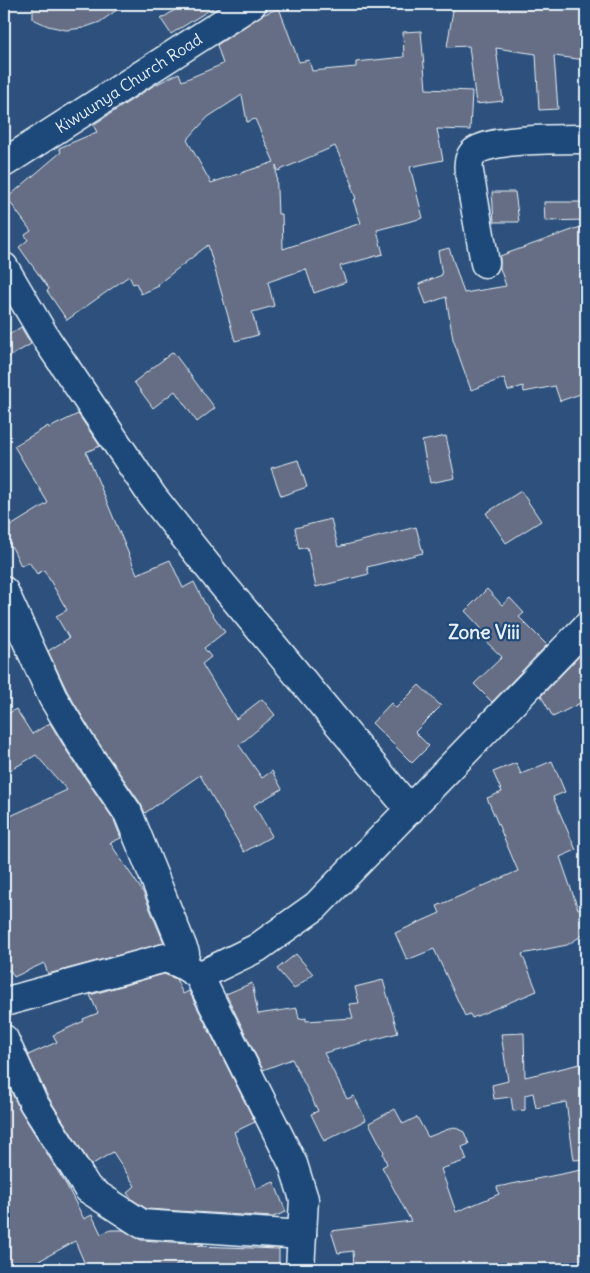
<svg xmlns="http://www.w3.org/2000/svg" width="590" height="1273" font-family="Delius,sans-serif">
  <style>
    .building { fill: #656e85; stroke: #e8f1f8; fill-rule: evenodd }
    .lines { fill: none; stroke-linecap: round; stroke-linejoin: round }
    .minor-casing { stroke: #e8f1f8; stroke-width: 31 }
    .tertiary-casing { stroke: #e8f1f8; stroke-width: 31 }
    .minor { stroke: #1f4a7a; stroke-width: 28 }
    .tertiary { stroke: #1f4a7a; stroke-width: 28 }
    .labels { text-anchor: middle; stroke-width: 4.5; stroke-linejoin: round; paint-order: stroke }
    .street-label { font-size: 16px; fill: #e8f1f8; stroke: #1f4a7a }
    .quarter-label { font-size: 19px; font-weight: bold; fill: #e8f1f8; stroke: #1f4a7a }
  </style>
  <rect width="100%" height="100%" fill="#2d517c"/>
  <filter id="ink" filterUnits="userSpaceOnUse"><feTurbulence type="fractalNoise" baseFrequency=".02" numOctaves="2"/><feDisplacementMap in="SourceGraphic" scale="10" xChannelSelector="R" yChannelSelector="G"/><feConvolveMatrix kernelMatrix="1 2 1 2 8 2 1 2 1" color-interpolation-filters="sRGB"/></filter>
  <g filter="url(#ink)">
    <g class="building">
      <polygon points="33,4 125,4 100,22 83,28 66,30 48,26 33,19"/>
      <polygon points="184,4 219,4 171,34 161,19"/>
      <polygon points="454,4 586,4 586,60 554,56 558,109 539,110 536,54 496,48 503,101 476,104 469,46 447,47"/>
      <path d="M 279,8 L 299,62 L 309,60 L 312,71 L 356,67 L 356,62 L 404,57 L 403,32 L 421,31 L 426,89 L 472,91 L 470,130 L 437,129 L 443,160 L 410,167 L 423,218 L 377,230 L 383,254 L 340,266 L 346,282 L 314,293 L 306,269 L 268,282 L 274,306 L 252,312 L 258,335 L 235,341 L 208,245 L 158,284 L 159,286 L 141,294 L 136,283 L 133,284 L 129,276 L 67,320 L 47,291 L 49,289 L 19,247 L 28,240 L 25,235 L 31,231 L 7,198 L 61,152 L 59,148 L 97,132 L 93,125 L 153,86 L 179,73 L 182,81 L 223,64 L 217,45 L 262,15 ZM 242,95 L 247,122 L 255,119 L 274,162 L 211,183 L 187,140 L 208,117 ZM 335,146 L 353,185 L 351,185 L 356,199 L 353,200 L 361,223 L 283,249 L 282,214 L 278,214 L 276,165 L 278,171 Z"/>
      <polygon points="492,192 515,192 519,222 494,222"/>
      <polygon points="544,202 586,202 586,220 545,221"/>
      <polygon points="586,225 586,392 560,401 555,386 524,392 523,386 508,391 504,378 471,390 453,339 446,297 426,304 419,284 442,275 438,251 449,248 464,293 506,286 500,268 500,256"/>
      <polygon points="21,327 31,344 4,360 4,338"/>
      <polygon points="173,352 215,408 197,422 175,391 153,408 134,382"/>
      <polygon points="78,414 100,446 86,452 137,574 170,560 183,588 194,582 205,604 225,632 204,648 211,657 202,664 236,719 262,699 275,715 239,745 262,778 272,771 282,789 254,805 272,836 244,852 200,775 145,813 141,804 94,736 67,691 48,651 69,638 56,616 67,610 44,570 37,574 29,562 21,566 13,549 4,538 4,530 48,503 14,446 48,426 49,428"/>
      <polygon points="446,436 455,478 430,483 422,441"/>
      <polygon points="298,460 307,487 281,496 271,468"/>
      <polygon points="521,491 541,521 506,543 486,513"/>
      <polygon points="331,519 338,547 416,527 423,553 367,567 369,574 316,587 307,547 299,549 295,528"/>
      <polygon points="487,589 502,605 510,598 524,613 519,617 547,645 492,702 474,684 502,657 476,632 481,628 465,611"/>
      <polygon points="586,649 586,700 553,717 541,696"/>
      <polygon points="419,685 441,706 415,732 429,746 412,763 372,723 391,703 396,708"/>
      <polygon points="16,709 32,734 50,723 68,753 114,820 121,838 110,843 143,892 164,943 48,974 44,963 14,977 10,970 4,973 4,819 67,790 36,755 4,774 4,716"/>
      <polygon points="552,761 565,792 553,797 576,850 560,857 578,909 586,907 586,933 567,945 522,954 537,991 472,1018 470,1014 465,1016 434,949 407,960 395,933 440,913 437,906 518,871 487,798 502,792 493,772 516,763 521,774"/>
      <polygon points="296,954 313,974 294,989 277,969"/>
      <polygon points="164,974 176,979 183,994 189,991 255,1122 234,1132 256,1189 274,1182 286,1212 273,1217 147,1209 133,1200 127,1193 135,1186 113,1152 91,1165 47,1095 28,1055 57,1042 53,1035 84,1021 83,1019 98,1013 90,995"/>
      <polygon points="383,980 398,1033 324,1053 347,1099 354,1096 366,1120 324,1141 311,1114 318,1111 292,1059 263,1070 226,994 252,983 258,1014 297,1008 299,1019 306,1018 306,1021 353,1018 349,1004 359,1003 355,987"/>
      <polygon points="524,1033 525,1077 580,1064 583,1089 586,1089 586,1159 574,1160 566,1102 536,1108 533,1093 525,1095 525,1110 513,1111 511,1097 494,1099 492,1085 508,1081 501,1034"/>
      <polygon points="4,1076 20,1110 67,1186 84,1219 92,1215 101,1234 111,1230 123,1230 141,1240 204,1244 198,1246 279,1249 279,1269 224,1269 224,1268 176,1265 175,1269 87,1269 75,1241 37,1262 40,1269 4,1269"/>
      <polygon points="395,1109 403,1124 417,1117 428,1137 454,1127 464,1132 469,1144 462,1147 467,1160 441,1169 456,1212 499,1194 497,1187 586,1169 586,1269 354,1269 353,1251 338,1253 331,1231 411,1221 382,1167 387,1164 383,1154 384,1152 369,1123"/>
    </g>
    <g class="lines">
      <g class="minor-casing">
        <g id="minor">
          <path d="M 485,263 L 469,172 C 468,165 468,159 473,153 C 486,138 565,139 586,139"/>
          <polyline points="4,267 47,340 153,497 218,579 410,810"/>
          <polyline points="4,591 53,698 81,744 128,813 185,953 181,964"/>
          <polyline points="4,1002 165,958 181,964 197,974"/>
          <polyline points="4,1039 33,1102 88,1189 142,1224 302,1235"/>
          <polyline points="300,1269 304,1199 293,1164 199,976 257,948 316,906 586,627"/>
        </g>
      </g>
      <g class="tertiary-casing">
        <g id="tertiary">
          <path id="s1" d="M 4,163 L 252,4"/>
        </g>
      </g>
      <use href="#minor" class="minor"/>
      <use href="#tertiary" class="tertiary"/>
    </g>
  </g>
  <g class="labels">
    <g class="street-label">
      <text dy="6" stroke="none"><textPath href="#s1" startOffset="148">Kiwuunya Church Road</textPath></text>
    </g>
    <g class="quarter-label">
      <text x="484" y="639">Zone Viii</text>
    </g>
  </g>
  <rect width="590" height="1273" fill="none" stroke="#1f4a7a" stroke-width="20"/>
  <rect x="10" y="10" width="570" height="1253" fill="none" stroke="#e8f1f8" stroke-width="2" filter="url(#ink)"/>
</svg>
